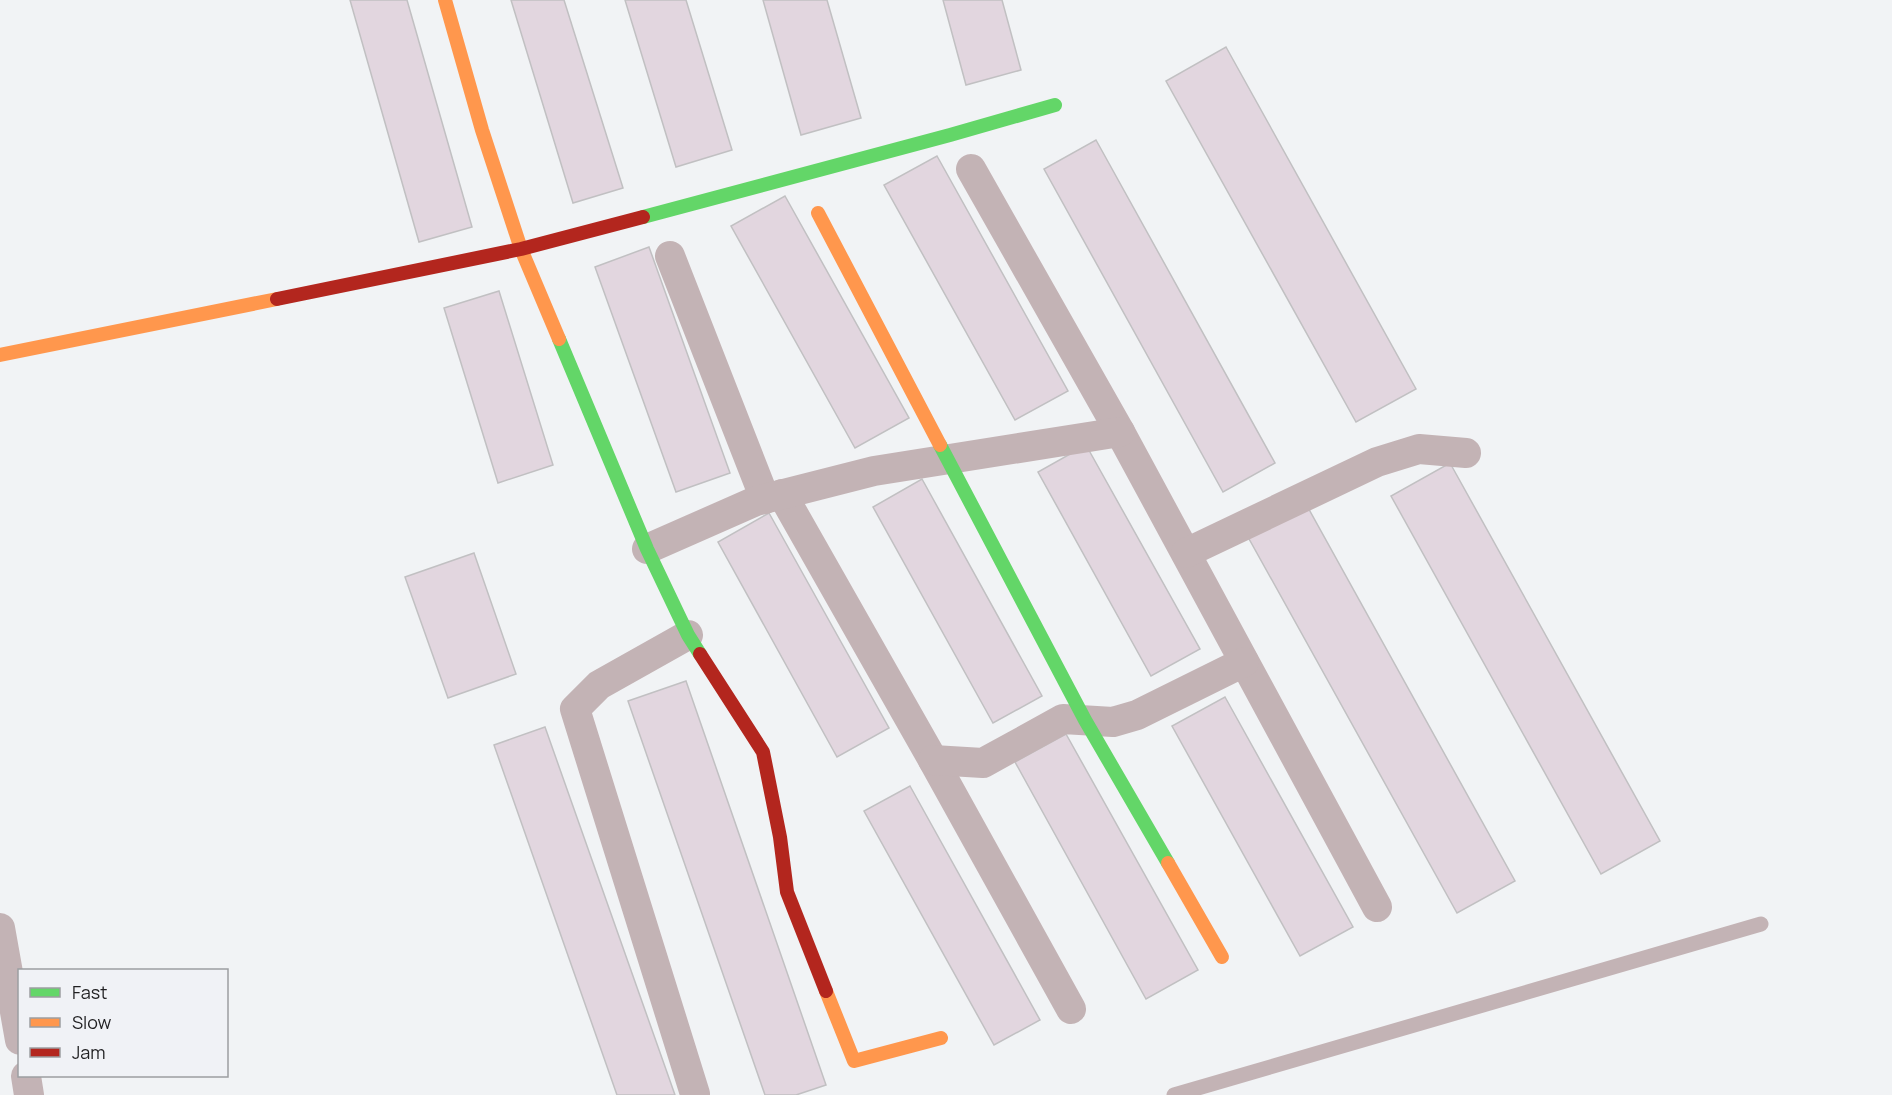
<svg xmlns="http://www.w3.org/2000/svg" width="1892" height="1095" font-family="Manrope,sans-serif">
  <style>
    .building { fill: #e2d6df; stroke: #c1c0c2; stroke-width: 1.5 }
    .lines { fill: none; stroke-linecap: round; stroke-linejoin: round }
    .lane { stroke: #c3b3b5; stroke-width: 15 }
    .street { stroke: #c3b3b5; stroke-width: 30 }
    .fast { stroke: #63d668; stroke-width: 14 }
    .slow { stroke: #ff974d; stroke-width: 14 }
    .jam { stroke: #b3261e; stroke-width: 14 }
  </style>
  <rect width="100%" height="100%" fill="#f1f3f5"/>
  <g class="building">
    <polygon points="350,0 407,0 472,227 419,242"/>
    <polygon points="511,0 564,0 623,188 573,203"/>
    <polygon points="625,0 686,0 732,150 676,167"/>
    <polygon points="763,0 827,0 861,118 801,135"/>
    <polygon points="943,0 1002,0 1021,70 966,85"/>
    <polygon points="1226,47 1416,389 1356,422 1166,81"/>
    <polygon points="1096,140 1275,463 1223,492 1044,169"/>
    <polygon points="937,156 1068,391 1015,420 884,185"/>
    <polygon points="785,196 909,418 855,448 731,226"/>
    <polygon points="649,247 730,473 676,492 595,267"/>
    <polygon points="499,291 553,465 498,483 444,308"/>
    <polygon points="1086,445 1200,649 1151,676 1038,472"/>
    <polygon points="1450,463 1660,841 1601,874 1391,496"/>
    <polygon points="922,479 1042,696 993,723 873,507"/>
    <polygon points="1306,504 1515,881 1457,913 1248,537"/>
    <polygon points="769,513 889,728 837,757 718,542"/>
    <polygon points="474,553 516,674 448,698 405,577"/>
    <polygon points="686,681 826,1085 796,1095 765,1095 628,701"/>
    <polygon points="1225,697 1353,927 1300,956 1172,726"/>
    <polygon points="545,727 675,1095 617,1095 494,745"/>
    <polygon points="1066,734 1198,970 1146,999 1015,762"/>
    <polygon points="910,786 1040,1020 994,1045 864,811"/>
  </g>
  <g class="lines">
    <polyline class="lane" points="1174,1095 1761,924"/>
    <g class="street">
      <polyline points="971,169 1120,432 1377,907"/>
      <polyline points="670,256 765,499"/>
      <polyline points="782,494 933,760 1071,1009"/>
      <polyline points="647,549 756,501 874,471 1120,432"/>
      <polyline points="1186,553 1377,462 1419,449 1466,453"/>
      <polyline points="688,635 599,685 575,709 695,1094"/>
      <polyline points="933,760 983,763 1063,719 1113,722 1137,715 1244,662"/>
      <polyline points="0,928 20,1040"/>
      <polyline points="26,1076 29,1095"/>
    </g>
    <g class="fast">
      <polyline points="643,217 950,135 1055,105"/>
      <polyline points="559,339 647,549 688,635 700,654"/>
      <polyline points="940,445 1085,720 1168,863"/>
    </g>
    <g class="slow">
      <polyline points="445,0 482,130 521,249 559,339"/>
      <polyline points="818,213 940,445"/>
      <polyline points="0,355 277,299"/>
      <polyline points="1168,863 1222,957"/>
      <polyline points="826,991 854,1061 941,1038"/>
    </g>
    <g class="jam">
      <polyline points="277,299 521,249 643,217"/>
      <polyline points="700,654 763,752 780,837 787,892 826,991"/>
    </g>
  </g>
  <rect x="18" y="969" width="210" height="108" fill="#f0f2f6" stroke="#9c9ea1" stroke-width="1.5"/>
  <rect x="30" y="988" width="30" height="9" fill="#63d668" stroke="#9c9ea1" stroke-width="1.5"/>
  <text x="72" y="999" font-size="18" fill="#1f1f21">Fast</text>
  <rect x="30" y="1018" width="30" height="9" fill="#ff974d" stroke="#9c9ea1" stroke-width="1.5"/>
  <text x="72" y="1029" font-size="18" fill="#1f1f21">Slow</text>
  <rect x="30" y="1048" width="30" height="9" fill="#b3261e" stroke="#9c9ea1" stroke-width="1.5"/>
  <text x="72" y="1059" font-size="18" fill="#1f1f21">Jam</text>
</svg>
